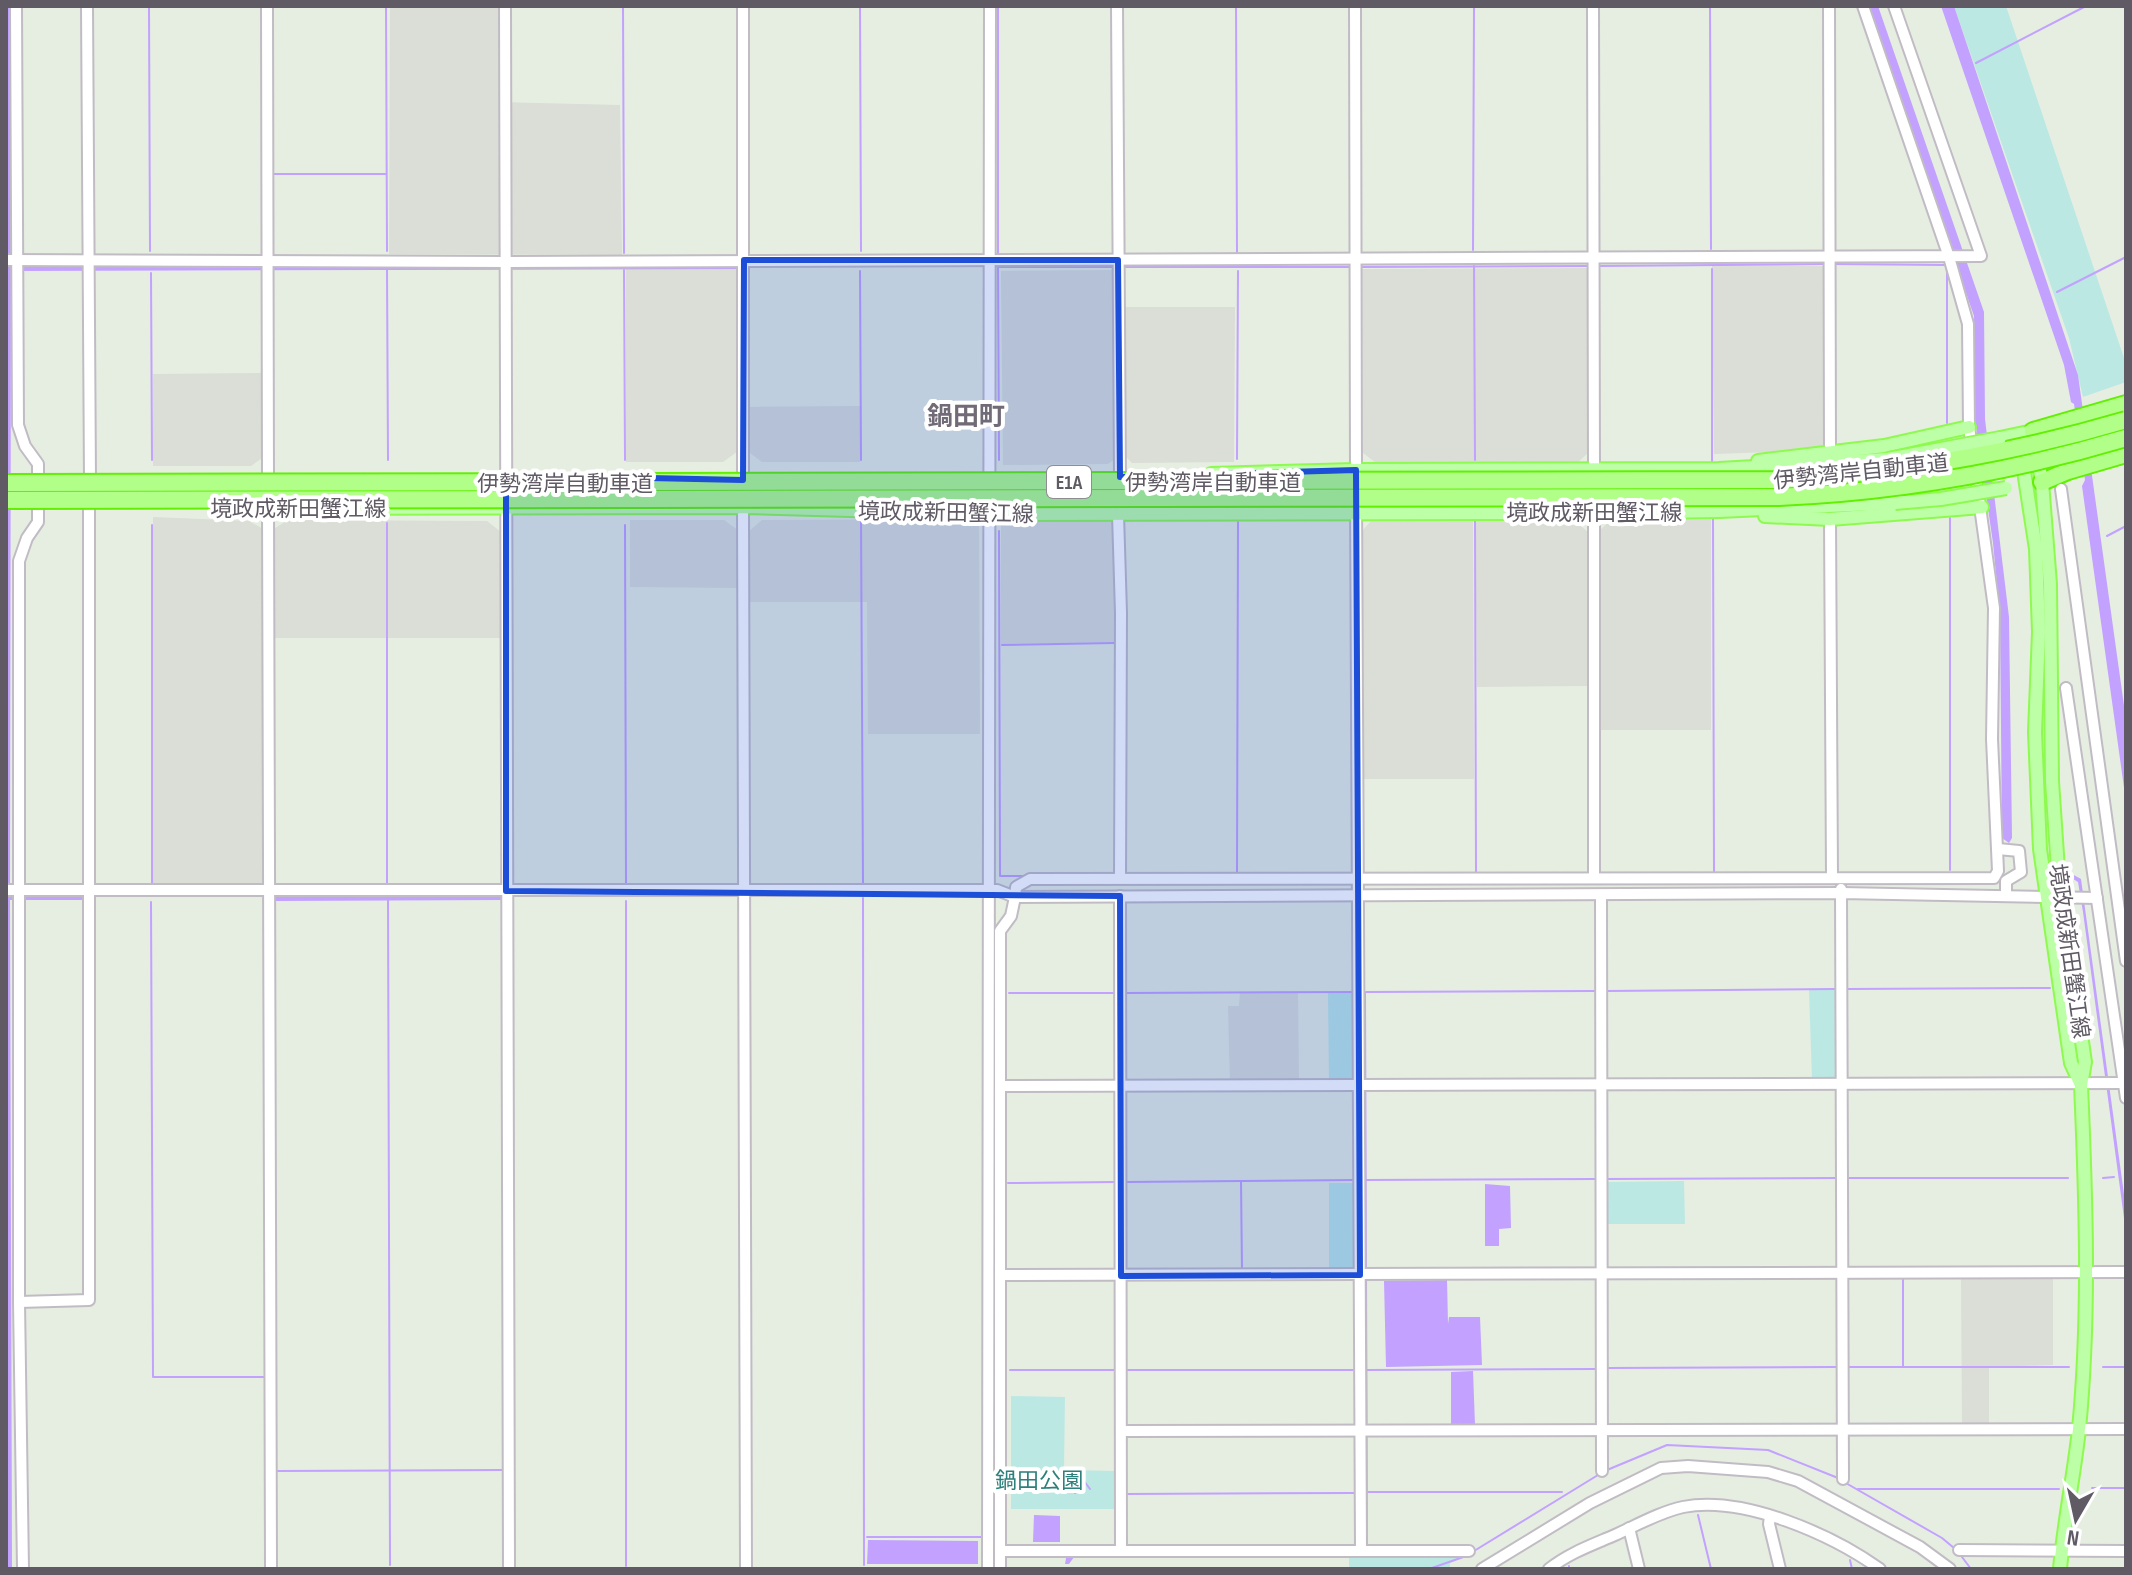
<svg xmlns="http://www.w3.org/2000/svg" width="2132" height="1575" font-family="'Sofia Sans Condensed','Noto Sans JP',sans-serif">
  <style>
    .industrial { fill: #daded6 }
    .green { fill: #bce8e4 }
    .water { fill: #c2a1ff }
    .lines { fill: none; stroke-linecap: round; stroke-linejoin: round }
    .stream { stroke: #c2a1ff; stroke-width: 2 }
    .minor-casing { stroke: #c1bcc4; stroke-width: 14 }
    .major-casing { stroke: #8efa4f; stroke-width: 16 }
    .highway-casing { stroke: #60f000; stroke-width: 20 }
    .minor { stroke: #fff; stroke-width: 10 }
    .major { stroke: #bcffa6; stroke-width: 12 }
    .highway { stroke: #b1ff88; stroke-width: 16 }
    .major-bridge-casing { stroke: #8efa4f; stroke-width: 16; stroke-linecap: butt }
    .highway-bridge-casing { stroke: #60f000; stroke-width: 20; stroke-linecap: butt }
    .major-bridge { stroke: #bcffa6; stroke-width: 12 }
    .highway-bridge { stroke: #b1ff88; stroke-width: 16 }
    .marked { fill: #1d4ed8; fill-opacity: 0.2; stroke: #1d4ed8; stroke-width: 6; stroke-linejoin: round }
    .labels { text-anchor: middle; stroke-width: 8; stroke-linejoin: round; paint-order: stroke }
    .shield { fill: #fff; stroke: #8f8c92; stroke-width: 2 }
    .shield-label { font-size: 20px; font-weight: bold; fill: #5f5a64 }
    .street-label { font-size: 22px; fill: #5f5a64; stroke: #fff }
    .park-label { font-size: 22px; fill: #2e807c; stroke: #fff }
    .quarter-label { font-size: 26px; font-weight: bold; fill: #706b76; stroke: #fff }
  </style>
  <rect width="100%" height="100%" fill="#e6eee2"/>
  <g class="industrial">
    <polygon points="390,6 500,6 501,102 620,105 622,255 389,254"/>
    <polygon points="1712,266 1825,266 1826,450 1714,454"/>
    <polygon points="1590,268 1588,453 1576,464 1380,466 1363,453 1362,269"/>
    <polygon points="626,269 739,269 738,451 723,462 626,462"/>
    <polygon points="1115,270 1115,459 1108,464 1003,465 1001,271"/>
    <polygon points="1125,307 1235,307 1234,462 1132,463 1126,457"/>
    <polygon points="264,373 265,456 251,466 153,466 153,374"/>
    <polygon points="860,406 860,462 762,462 746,450 746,407"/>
    <polygon points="153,517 249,521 265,530 265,885 262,886 152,886"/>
    <polygon points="979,519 980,734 868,734 867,602 748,602 747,533 762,520"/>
    <polygon points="1114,519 1115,642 1001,644 1001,520"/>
    <polygon points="1473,519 1474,779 1363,779 1360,533 1372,520"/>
    <polygon points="1573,519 1590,534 1590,686 1477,687 1475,520"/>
    <polygon points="1711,519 1711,730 1597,730 1596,534 1611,520"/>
    <polygon points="288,520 487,521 501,532 502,638 272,638 272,530"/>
    <polygon points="630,520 724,520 739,531 739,588 630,587"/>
    <polygon points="1240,992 1298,992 1299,1082 1230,1083 1228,1006 1239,1006"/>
    <polygon points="1961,1277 2053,1277 2053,1365 1989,1367 1989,1425 1962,1426"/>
  </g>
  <g class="green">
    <polygon points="1954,6 2006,6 2126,364 2126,382 2083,397 2069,338"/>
    <polygon points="1839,989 1839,1078 1836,1081 1812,1080 1809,990"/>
    <polygon points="1328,992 1356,992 1357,1082 1329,1082"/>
    <polygon points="1684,1181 1685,1224 1606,1224 1606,1182"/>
    <polygon points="1329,1183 1356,1183 1357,1271 1329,1271"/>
    <polygon points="1011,1396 1065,1397 1064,1470 1118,1471 1118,1509 1011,1509"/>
    <polygon points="1368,1553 1472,1553 1450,1563 1450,1569 1349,1569 1349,1557 1368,1557"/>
  </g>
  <g class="water">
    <polygon points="6,6 10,6 11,267 737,267 738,269 11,271 10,895 84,897 84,900 10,900 12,1569 6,1569"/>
    <polygon points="1867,6 1878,6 1984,312 1985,419 2009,617 2012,838 2009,843 2002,838 2000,615 1993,543 1975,419 1974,316"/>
    <polygon points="1941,6 1954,6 2078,375 2126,720 2126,802 2082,486 2085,480 2074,404 2071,402 2064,365"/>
    <polygon points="2072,874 2081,879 2126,1209 2126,1233 2083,912 2078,882 2070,877"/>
    <polygon points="273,897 504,897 503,900 273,901"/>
    <polygon points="1363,992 1366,992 1368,1557 1074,1557 1069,1564 1065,1564 1067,1553 1364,1553"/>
    <polygon points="1485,1184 1510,1186 1511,1228 1499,1229 1499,1246 1485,1246"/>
    <polygon points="1447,1280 1448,1324 1449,1317 1480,1317 1482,1365 1386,1367 1384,1281"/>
    <polygon points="1473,1371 1475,1425 1451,1425 1451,1372"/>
    <polygon points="1034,1515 1060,1516 1060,1542 1033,1542"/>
    <polygon points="868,1540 978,1541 978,1564 867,1564"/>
  </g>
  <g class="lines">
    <g class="stream">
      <polyline points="149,6 150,251"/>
      <polyline points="386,6 387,251"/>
      <polyline points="623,6 624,253"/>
      <polyline points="860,6 861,251"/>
      <polyline points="998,6 998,254"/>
      <polyline points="1236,6 1237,254"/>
      <polyline points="1710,6 1711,249"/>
      <polyline points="1976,63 2086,6"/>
      <polyline points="273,174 386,174"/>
      <polyline points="1473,250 1474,6"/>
      <polyline points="1835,264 1947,265 1947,423"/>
      <polyline points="1474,266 1475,460"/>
      <polyline points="1598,266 1824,264"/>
      <polyline points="1124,267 1350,267"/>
      <polyline points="1361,267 1588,266"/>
      <polyline points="387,269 388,460"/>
      <polyline points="1712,269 1712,461"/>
      <polyline points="624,270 625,460"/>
      <polyline points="860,271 861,460"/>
      <polyline points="151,273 152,460"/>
      <polyline points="2057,292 2126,257"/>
      <polyline points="1237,459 1238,271"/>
      <polyline points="999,460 998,267 1113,267"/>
      <polyline points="1950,518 1950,870"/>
      <polyline points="1713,519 1714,872"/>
      <polyline points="1475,520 1476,873"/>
      <polyline points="861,522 863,883"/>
      <polyline points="152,525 152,883"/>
      <polyline points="625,525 626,884"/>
      <polyline points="999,531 1000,876 1027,876"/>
      <polyline points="2107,536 2126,526"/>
      <polyline points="1002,645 1114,643"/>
      <polyline points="1237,873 1238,522"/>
      <polyline points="387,883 387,523"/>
      <polyline points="863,898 864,1565"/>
      <polyline points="388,900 390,1565"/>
      <polyline points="151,902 153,1377 265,1377"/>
      <polyline points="1846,989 2050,988"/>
      <polyline points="1606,991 1835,989"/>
      <polyline points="1366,992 1595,991"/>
      <polyline points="1009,993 1115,993"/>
      <polyline points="1126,993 1355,992"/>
      <polyline points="1845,1178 2068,1178"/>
      <polyline points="2103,1178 2114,1177"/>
      <polyline points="1605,1179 1838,1178"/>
      <polyline points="1365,1180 1598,1179"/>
      <polyline points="1241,1181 1242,1270"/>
      <polyline points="1125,1182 1354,1180"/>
      <polyline points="1008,1183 1114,1182"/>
      <polyline points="1847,1367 2069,1367"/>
      <polyline points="1903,1367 1903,1278"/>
      <polyline points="2103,1367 2126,1367"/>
      <polyline points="1607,1368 1836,1367"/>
      <polyline points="1010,1370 1117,1370"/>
      <polyline points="1123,1370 1357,1370"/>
      <polyline points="1367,1370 1597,1369"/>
      <polyline points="1607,1470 1667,1445 1768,1450 1838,1478"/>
      <polyline points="277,1471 503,1470"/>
      <polyline points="1844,1482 1942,1538 1954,1548"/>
      <polyline points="2092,1488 2126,1488"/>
      <polyline points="1858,1489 2059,1489"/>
      <polyline points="1368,1492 1562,1492"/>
      <polyline points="1075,1493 1071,1483 1074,1479 1084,1481 1090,1489"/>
      <polyline points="1125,1494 1355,1493"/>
      <polyline points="1698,1515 1711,1569"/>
      <polyline points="867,1537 981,1537"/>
      <polyline points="1474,1551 1598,1475"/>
      <polyline points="1959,1553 1971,1569"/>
      <polyline points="1850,1560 1852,1569"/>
      <polyline points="626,1566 626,901"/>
      <polyline points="1569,1566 1569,1569"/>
      <polyline points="1429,1569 1469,1555"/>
    </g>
    <g class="minor-casing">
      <g id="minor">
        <polyline points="16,6 18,425 25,446 38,464 38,522 27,538 19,561 19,1302 23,1569"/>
        <polyline points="87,6 90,480"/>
        <polyline points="267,6 268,478"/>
        <polyline points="505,6 509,1569"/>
        <polyline points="743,6 743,480"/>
        <polyline points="1117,6 1120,477"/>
        <polyline points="1355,6 1356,476"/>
        <polyline points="1593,6 1594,470"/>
        <polyline points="1829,6 1830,453"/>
        <polyline points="1863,6 1949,257 1968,324 1969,427 1994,608 1992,739 1998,871 1994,878 1030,879 1016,887 1015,897 1841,893 2097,898"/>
        <polyline points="6,260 505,262 1981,256 1894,6"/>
        <polyline points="2061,489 2126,961"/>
        <polyline points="743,507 746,1569"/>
        <polyline points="268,508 271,1569"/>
        <polyline points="1594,513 1594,877"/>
        <polyline points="1118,514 1121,613 1120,878"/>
        <polyline points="1830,519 1832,877"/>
        <polyline points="2066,688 2126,1098"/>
        <polyline points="1998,849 2019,851 2021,872 2006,881 2006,895"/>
        <polyline points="1841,889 1843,1479"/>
        <polyline points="6,890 997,890 1015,897 1011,916 1000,931 1000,1569"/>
        <polyline points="1601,895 1602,1471"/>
        <polyline points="1120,896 1121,1551"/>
        <polyline points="1001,1086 2124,1083"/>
        <polyline points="1001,1275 2126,1272"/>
        <polyline points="19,1302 89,1300 89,507"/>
        <polyline points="1121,1431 2126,1429"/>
        <polyline points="1770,1516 1769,1524 1780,1569"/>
        <polyline points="1629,1528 1639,1569"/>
        <polyline points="1959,1550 2126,1551"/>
        <polyline points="1002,1551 1361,1551 1356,492"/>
        <polyline points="1361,1551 1469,1551"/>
        <polyline points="988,1569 990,6"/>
        <polyline points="1482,1569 1590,1503 1661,1468 1688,1466 1768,1472 1798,1481 1920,1547 1950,1569"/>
        <path d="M 1549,1569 C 1569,1553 1592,1545 1615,1535 C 1637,1525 1660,1512 1683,1507 C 1744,1495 1832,1535 1880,1569"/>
      </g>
    </g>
    <g class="major-casing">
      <g id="major">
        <path d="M 2000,438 L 2033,431 L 2042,482 L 2050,584 L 2052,781 L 2059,884 L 2085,1062 L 2081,1085 C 2086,1200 2090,1315 2079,1429 C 2074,1476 2064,1522 2060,1569"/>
        <polyline points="2019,439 2036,549 2039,632 2035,732 2040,849 2071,1063 2081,1085"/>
        <polyline points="1758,461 1884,446 1969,427"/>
        <polyline points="1211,474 1356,470 1719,469 1888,459"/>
        <polyline points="232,508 743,507 990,514 1594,513 1719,511 1895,503"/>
        <polyline points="1765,516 1830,519 1982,507"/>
      </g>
    </g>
    <g class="highway-casing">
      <g id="highway">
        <polyline points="2033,431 2126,404"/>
        <polyline points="2042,482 2068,471 2126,454"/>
      </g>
    </g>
    <use href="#minor" class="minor"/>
    <use href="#major" class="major"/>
    <use href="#highway" class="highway"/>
    <g class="major-bridge-casing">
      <g id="major-bridge">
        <polyline points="1888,459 2000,438"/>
        <polyline points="1895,503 1941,499 2006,488"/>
      </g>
    </g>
    <g class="highway-bridge-casing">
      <g id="highway-bridge">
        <path d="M 6,483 L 1778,480 C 1897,473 2011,454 2126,420"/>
        <path d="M 6,500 L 1779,497 C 1898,492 2012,472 2126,438"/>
      </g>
    </g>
    <use href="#major-bridge" class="major-bridge"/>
    <use href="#highway-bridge" class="highway-bridge"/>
  </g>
  <path class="marked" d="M 744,260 L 1118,260 L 1120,477 L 1356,470 L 1360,1275 L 1121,1276 L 1120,896 L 506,891 L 506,475 L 743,480 Z"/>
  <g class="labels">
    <rect class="shield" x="1047" y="466" width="44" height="32" rx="6"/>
    <g class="shield-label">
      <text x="1069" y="489">E1A</text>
    </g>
    <g class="street-label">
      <text transform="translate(1861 471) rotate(-6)" y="8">伊勢湾岸自動車道</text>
      <text x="1213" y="490">伊勢湾岸自動車道</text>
      <text x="565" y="491">伊勢湾岸自動車道</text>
      <text x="298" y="516">境政成新田蟹江線</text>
      <text transform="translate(946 512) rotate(1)" y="8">境政成新田蟹江線</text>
      <text x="1594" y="520">境政成新田蟹江線</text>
      <text transform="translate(2070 951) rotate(82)" y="8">境政成新田蟹江線</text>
    </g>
    <g class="park-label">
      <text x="1039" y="1488">鍋田公園</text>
    </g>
    <g class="quarter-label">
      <text x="966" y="425">鍋田町</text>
    </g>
  </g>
  <rect width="2132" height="1575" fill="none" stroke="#5f5a64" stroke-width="16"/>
  <g transform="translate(2076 1519) rotate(189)" stroke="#ffffff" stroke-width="6" paint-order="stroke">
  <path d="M0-6L14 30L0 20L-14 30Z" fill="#5f5a64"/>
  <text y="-12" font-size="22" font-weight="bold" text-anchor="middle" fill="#5f5a64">N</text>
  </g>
</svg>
